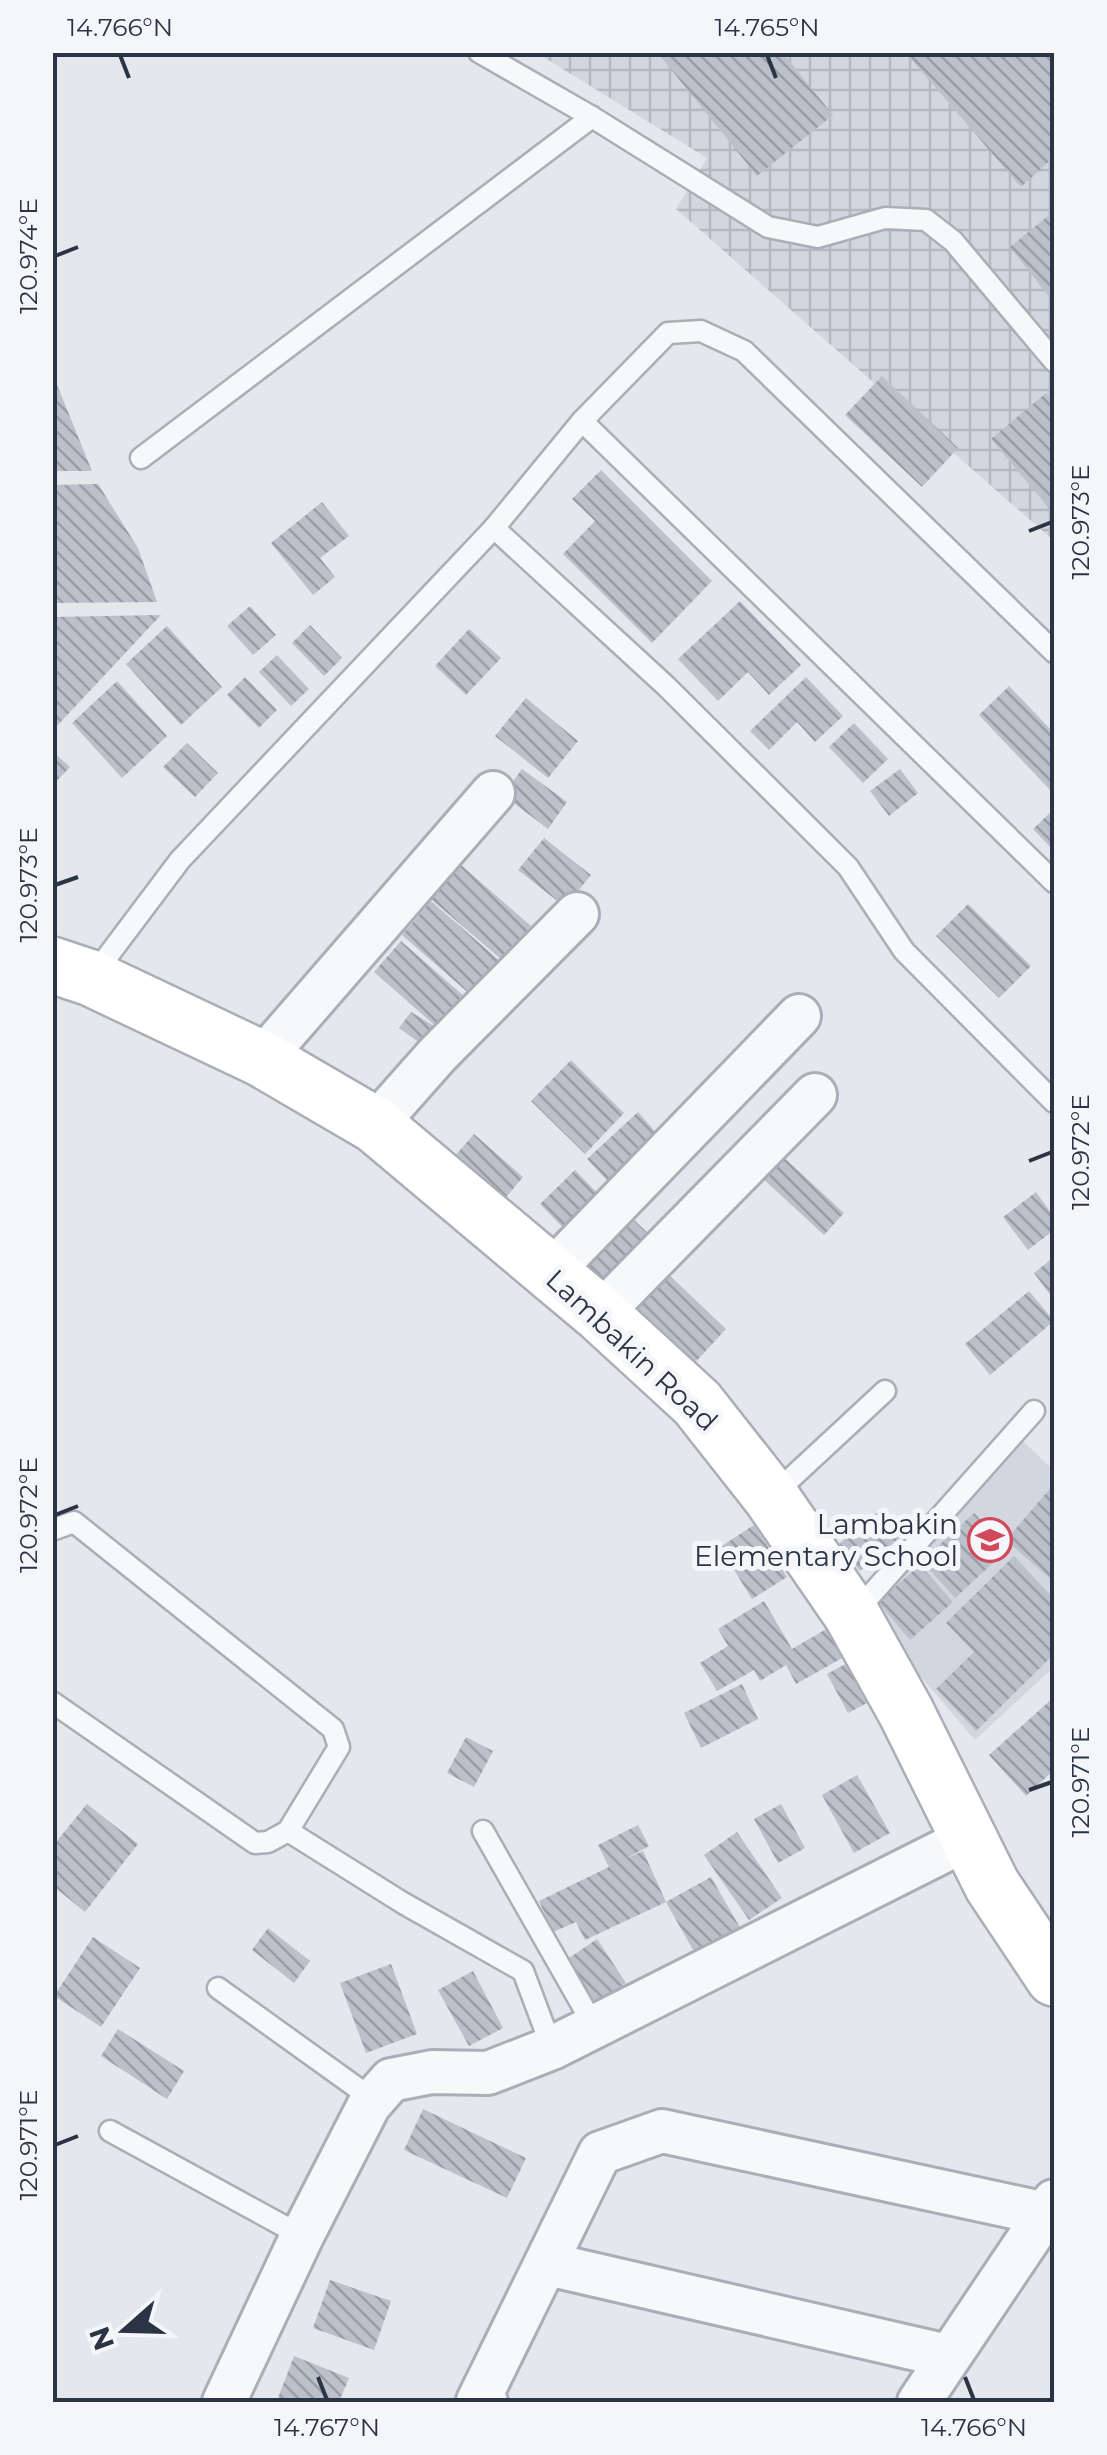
<svg xmlns="http://www.w3.org/2000/svg" width="1107" height="2455" font-family="Montserrat,sans-serif">
  <style>
    .built { fill: #d2d6de }
    .industrial { fill: url(#industrial-grid) }
    .building { fill: url(#building-back-hatch) }
    .lines { fill: none; stroke-linecap: round; stroke-linejoin: round }
    .service-casing { stroke: #a9aeb7; stroke-width: 25 }
    .minor-casing { stroke: #a9aeb7; stroke-width: 48 }
    .secondary-casing { stroke: #a9aeb7; stroke-width: 60 }
    .service { stroke: #f7f8fa; stroke-width: 20 }
    .minor { stroke: #f7f8fa; stroke-width: 42 }
    .secondary { stroke: #fff; stroke-width: 55 }
    .ticks { fill: none; stroke: #2b3445; stroke-width: 4 }
    .labels { text-anchor: middle; stroke-width: 10; stroke-linejoin: round; paint-order: stroke }
    .street-label { font-size: 28px; fill: #2b3445; stroke: #f4f6f9 }
    .poi-label { font-size: 28px; fill: #2b3445; stroke: #f4f6f9; text-anchor: end }
    .neatline { fill: none; stroke: #2b3445; stroke-width: 4 }
    .ticks-label { font-size: 25px; text-anchor: middle; fill: #2b3445 }
  </style>
  <defs>
    <pattern id="industrial-grid" width="8" height="8" patternUnits="userSpaceOnUse" patternTransform="scale(2.5)"><rect width="8" height="8" fill="#d2d6de"/><path d="M0 4h8M4 0v8" fill="none" stroke="#b4b8c0"/></pattern>
    <pattern id="building-back-hatch" width="6" height="6" patternUnits="userSpaceOnUse" patternTransform="scale(2.5)"><rect width="6" height="6" fill="#bbc0ca"/><path d="M-1 5l2 2M0 0l6 6M5-1l2 2" fill="none" stroke="#989da6"/></pattern>
  </defs>
  <rect width="100%" height="100%" fill="#e4e7ec"/>
  <polygon class="built" points="1020,1438 1054,1471 1054,1667 975,1740 863,1609"/>
  <polygon class="industrial" points="537,53 1054,53 1054,541 676,209 707,158"/>
  <g class="building">
    <polygon points="657,52 782,52 833,115 757,176"/>
    <polygon points="905,52 1054,52 1054,157 1021,187"/>
    <polygon points="1054,211 1054,303 1010,247"/>
    <polygon points="52,375 53,375 92,471 52,471"/>
    <polygon points="882,376 958,448 922,487 845,415"/>
    <polygon points="1046,393 1054,403 1054,514 991,439"/>
    <polygon points="601,470 712,581 652,643 563,554 595,521 572,499"/>
    <polygon points="98,484 138,548 157,602 52,603 52,485"/>
    <polygon points="322,502 349,536 320,558 335,577 313,595 271,543"/>
    <polygon points="740,601 801,665 769,695 748,672 718,701 678,659"/>
    <polygon points="250,606 276,635 253,655 227,626"/>
    <polygon points="161,615 55,728 52,726 52,617"/>
    <polygon points="310,625 342,658 324,676 292,643"/>
    <polygon points="167,626 222,687 181,725 126,664"/>
    <polygon points="469,629 501,658 466,695 435,666"/>
    <polygon points="277,655 309,689 291,706 259,672"/>
    <polygon points="245,677 277,710 259,728 227,695"/>
    <polygon points="806,677 843,716 815,742 797,722 769,750 750,731"/>
    <polygon points="117,681 167,736 122,778 72,723"/>
    <polygon points="1009,686 1054,733 1054,789 1052,792 979,715"/>
    <polygon points="526,698 578,741 548,778 495,736"/>
    <polygon points="854,723 888,759 863,783 829,747"/>
    <polygon points="187,743 218,773 195,797 163,767"/>
    <polygon points="52,751 70,767 52,786"/>
    <polygon points="522,769 567,802 548,829 503,795"/>
    <polygon points="900,769 918,793 889,816 870,791"/>
    <polygon points="1054,809 1054,851 1033,829"/>
    <polygon points="544,838 591,875 565,907 518,870"/>
    <polygon points="461,865 531,926 502,960 431,899"/>
    <polygon points="431,901 501,962 472,996 402,935"/>
    <polygon points="968,904 1031,966 999,998 936,936"/>
    <polygon points="401,941 466,998 439,1029 374,972"/>
    <polygon points="411,1012 439,1029 427,1048 399,1028"/>
    <polygon points="571,1060 624,1113 585,1154 531,1101"/>
    <polygon points="638,1112 667,1145 617,1191 587,1159"/>
    <polygon points="474,1134 523,1177 492,1214 442,1171"/>
    <polygon points="779,1153 844,1213 824,1235 759,1175"/>
    <polygon points="575,1170 610,1206 575,1240 540,1204"/>
    <polygon points="1036,1192 1054,1217 1054,1230 1028,1250 1003,1217"/>
    <polygon points="626,1212 655,1240 602,1298 572,1269"/>
    <polygon points="1054,1257 1054,1300 1034,1273"/>
    <polygon points="666,1272 726,1329 690,1368 630,1310"/>
    <polygon points="1029,1291 1054,1321 990,1375 965,1344"/>
    <polygon points="1054,1484 1054,1582 1006,1540"/>
    <polygon points="881,1509 903,1535 860,1571 839,1544"/>
    <polygon points="974,1513 1008,1549 955,1598 922,1561"/>
    <polygon points="754,1525 787,1577 752,1599 720,1547"/>
    <polygon points="1014,1556 1054,1599 1054,1654 976,1731 936,1689 974,1652 946,1623"/>
    <polygon points="920,1565 953,1602 910,1640 878,1602"/>
    <polygon points="764,1601 792,1649 828,1628 844,1657 796,1684 786,1665 760,1681 754,1670 717,1691 700,1663 728,1646 718,1629"/>
    <polygon points="849,1662 871,1701 848,1713 827,1674"/>
    <polygon points="742,1684 758,1719 701,1748 684,1713"/>
    <polygon points="1054,1697 1054,1770 1026,1796 989,1755"/>
    <polygon points="466,1737 493,1751 474,1787 447,1773"/>
    <polygon points="857,1775 890,1833 854,1853 822,1795"/>
    <polygon points="87,1804 138,1844 85,1912 52,1885 52,1847"/>
    <polygon points="781,1804 805,1848 778,1863 754,1819"/>
    <polygon points="638,1825 649,1846 625,1859 643,1851 666,1902 585,1940 576,1922 553,1932 539,1901 609,1867 598,1845"/>
    <polygon points="737,1832 782,1898 749,1920 704,1855"/>
    <polygon points="711,1877 742,1931 697,1957 666,1902"/>
    <polygon points="268,1928 310,1961 294,1983 252,1950"/>
    <polygon points="93,1937 140,1968 101,2027 54,1996"/>
    <polygon points="597,1939 626,1983 591,2006 563,1962"/>
    <polygon points="391,1964 417,2034 366,2053 340,1983"/>
    <polygon points="473,1971 503,2028 469,2046 438,1990"/>
    <polygon points="118,2029 184,2071 167,2099 101,2056"/>
    <polygon points="423,2109 526,2158 507,2198 404,2150"/>
    <polygon points="330,2280 391,2301 374,2350 313,2328"/>
    <polygon points="294,2356 349,2378 339,2402 290,2402 278,2398"/>
  </g>
  <g class="lines">
    <g class="service-casing">
      <g id="service">
        <polyline points="479,52 592,117 768,227 818,237 885,218 926,220 953,241 1054,361"/>
        <polyline points="582,421 1054,882"/>
        <polyline points="141,458 592,117"/>
        <polyline points="494,528 666,686 848,867 904,951 1054,1102"/>
        <polyline points="92,977 180,860 494,528 582,421 668,333 701,331 744,351 1054,652"/>
        <polyline points="773,1495 885,1391"/>
        <polyline points="52,1530 74,1522 333,1729 339,1747 288,1831 268,1842 255,1843 52,1702"/>
        <polyline points="853,1615 1034,1411"/>
        <polyline points="288,1831 403,1903 523,1971 552,2048"/>
        <polyline points="483,1831 594,2026"/>
        <polyline points="218,1988 360,2090 369,2105"/>
        <polyline points="110,2131 302,2236"/>
      </g>
    </g>
    <g class="minor-casing">
      <g id="minor">
        <polyline points="262,1059 493,793"/>
        <polyline points="375,1125 438,1054 577,914"/>
        <polyline points="551,1272 799,1016"/>
        <polyline points="600,1314 815,1095"/>
        <polyline points="548,2264 947,2356"/>
        <polyline points="224,2402 302,2236 369,2105 391,2080 432,2072 488,2073 552,2048 969,1838"/>
        <polyline points="486,2402 478,2401 600,2153 662,2131 1046,2214"/>
        <polyline points="919,2402 1054,2201"/>
      </g>
    </g>
    <g class="secondary-casing">
      <polyline id="secondary" points="52,965 91,978 262,1059 375,1125 600,1314 697,1403 771,1497 852,1615 906,1712 992,1885 1054,1978"/>
    </g>
    <use href="#service" class="service"/>
    <use href="#minor" class="minor"/>
    <use href="#secondary" class="secondary"/>
  </g>
  <path class="ticks" d="M 120,55 L 129,78M 767,55 L 776,78M 55,256 L 78,247M 1029,531 L 1052,522M 55,885 L 78,877M 1029,1161 L 1052,1152M 55,1515 L 78,1506M 1029,1790 L 1052,1782M 55,2145 L 78,2136M 318,2377 L 327,2400M 965,2377 L 974,2400"/>
  <defs>
    <g id="school-ring" transform="scale(2.25)"><circle r="9.5" fill="#f4f6f9" stroke="#d1495b" stroke-width="1.5"/><path d="M0-5L7-2L0 1L-7-2ZM-4 1L0 2.5L4 1V4Q0 6-4 4Z" fill="#d1495b"/></g>
  </defs>
  <g fill-rule="evenodd">
    <use href="#school-ring" x="990" y="1540"/>
  </g>
  <g class="labels">
    <g class="street-label">
      <text transform="translate(632 1350) rotate(43)" y="10">Lambakin Road</text>
    </g>
    <g class="poi-label">
      <text x="958" y="1534">Lambakin<tspan x="958" dy="32">Elementary School</tspan></text>
    </g>
  </g>
  <rect width="1107" height="2455" fill="none" stroke="#f4f6f9" stroke-width="110"/>
  <g transform="translate(125 2330) rotate(250)" stroke="#f4f6f9" stroke-width="8" paint-order="stroke">
  <path d="M0-8L18 38L0 25L-18 38Z" fill="#2b3445"/>
  <text y="-15" font-size="28" font-weight="bold" text-anchor="middle" fill="#2b3445">N</text>
  </g>
  <rect x="55" y="55" width="997" height="2345" class="neatline"/>
  <g class="ticks-label">
    <text x="120" y="36">14.766°N</text>
    <text x="767" y="36">14.765°N</text>
    <text transform="translate(28 256) rotate(-90)" y="9">120.974°E</text>
    <text transform="translate(1080 522) rotate(-90)" y="9">120.973°E</text>
    <text transform="translate(28 885) rotate(-90)" y="9">120.973°E</text>
    <text transform="translate(1080 1152) rotate(-90)" y="9">120.972°E</text>
    <text transform="translate(28 1515) rotate(-90)" y="9">120.972°E</text>
    <text transform="translate(1080 1782) rotate(-90)" y="9">120.971°E</text>
    <text transform="translate(28 2145) rotate(-90)" y="9">120.971°E</text>
    <text x="327" y="2436">14.767°N</text>
    <text x="974" y="2436">14.766°N</text>
  </g>
</svg>
